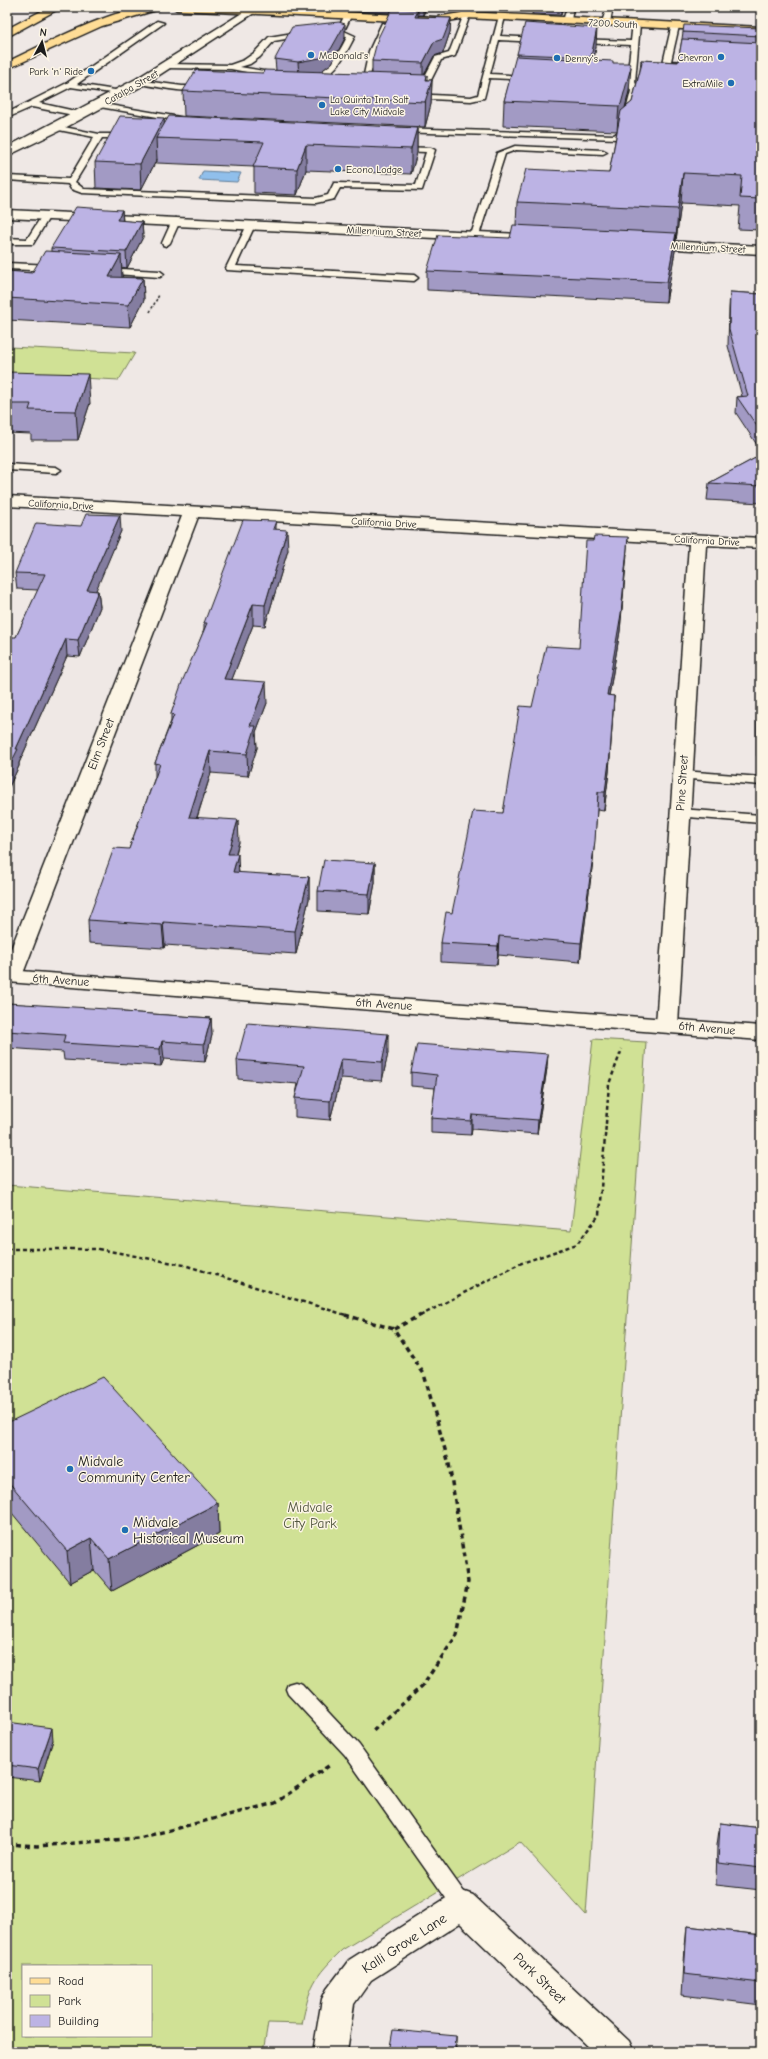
<svg xmlns="http://www.w3.org/2000/svg" width="768" height="2059" font-family="'Comic Neue',sans-serif">
  <style>
    .green { fill: #d0e195; stroke: #767e58; fill-rule: evenodd }
    .water { fill: #90bfeb; stroke: #627e98 }
    .lines { fill: none; stroke-linecap: round; stroke-linejoin: round }
    .service-casing { stroke: #1c1c1c; stroke-width: 3 }
    .minor-casing { stroke: #1c1c1c; stroke-width: 3 }
    .tertiary-casing { stroke: #1c1c1c; stroke-width: 3 }
    .primary-casing { stroke: #1c1c1c; stroke-width: 3 }
    .motorway-casing { stroke: #1c1c1c; stroke-width: 3 }
    .path-far2 { stroke: #1c1c1c; stroke-width: 1.5; stroke-dasharray: 2.5 1.5; stroke-linecap: butt }
    .path-far1 { stroke: #1c1c1c; stroke-width: 2.5; stroke-dasharray: 4 3; stroke-linecap: butt }
    .path { stroke: #1c1c1c; stroke-width: 3.5; stroke-dasharray: 5 4; stroke-linecap: butt }
    .service { fill: #fcf5e5; fill-rule: evenodd }
    .minor { fill: #fcf5e5; fill-rule: evenodd }
    .tertiary { fill: #fcf5e5; fill-rule: evenodd }
    .primary { fill: #ffdd96; fill-rule: evenodd }
    .motorway { fill: #ffdd96; fill-rule: evenodd }
    .wall { fill: #a29ac4; stroke: #1c1c1c }
    .shaded-wall { fill: #847da0; stroke: #1c1c1c }
    .building { fill: #bcb3e4; stroke: #1c1c1c }
    .poi-dot { fill: #1f6fb2; stroke: #fcf5e5; stroke-width: 1.5 }
    .labels { text-anchor: middle; stroke-width: 3; stroke-linejoin: round; paint-order: stroke }
    .far-street-label { font-size: 10px; fill: #1c1c1c; stroke: #fcf5e5 }
    .far-poi-label { font-size: 10px; fill: #1c1c1c; stroke: #fcf5e5; text-anchor: start }
    .street-label { font-size: 12px; fill: #1c1c1c; stroke: #fcf5e5 }
    .near-poi-label { font-size: 14px; fill: #1c1c1c; stroke: #fcf5e5; text-anchor: start }
    .near-park-label { font-size: 14px; fill: #525740; stroke: #fcf5e5 }
    .near-street-label { font-size: 14px; fill: #1c1c1c; stroke: #fcf5e5 }
  </style>
  <rect width="100%" height="100%" fill="#efe8e5"/>
  <filter id="ink" filterUnits="userSpaceOnUse"><feTurbulence type="fractalNoise" baseFrequency=".025" numOctaves="2"/><feDisplacementMap in="SourceGraphic" scale="8" xChannelSelector="R" yChannelSelector="G"/><feConvolveMatrix kernelMatrix="1 2 1 2 8 2 1 2 1" color-interpolation-filters="sRGB"/></filter>
  <g filter="url(#ink)">
    <g class="green">
      <polygon points="9,347 135,353 119,380 7,374 7,351"/>
      <path d="M 593,1039 L 646,1042 L 586,1915 L 520,1842 L 342,1950 C 313,1978 310,1985 302,2024 L 268,2023 L 263,2052 L 7,2052 L 7,1185 L 571,1231 ZM 23,1966 L 151,1966 L 151,2036 L 23,2036 Z"/>
    </g>
    <polygon class="water" points="203,171 241,173 237,182 199,180"/>
    <g class="lines">
      <g class="service-casing">
        <g id="service">
          <polygon points="567,7 573,7 571,21 567,23 563,21"/>
          <polygon points="607,7 613,7 610,22 606,24 602,22"/>
          <polygon points="464,14 470,15 455,56 441,60 430,82 407,82 407,78 424,78 435,57 449,53"/>
          <path d="M 345,15 L 351,16 L 344,31 L 355,36 C 346,53 333,83 308,79 L 308,75 C 330,70 337,56 347,37 L 322,32 L 326,30 L 337,30 Z"/>
          <polygon points="499,16 505,17 500,36 539,38 543,40 539,42 499,40 490,74 529,76 532,76 532,80 489,78 484,98 471,101 410,98 409,96 413,94 471,97 478,95"/>
          <polygon points="157,21 164,23 77,84 121,91 125,93 124,95 71,87 39,103 84,113 84,117 32,107 7,118 7,113 67,83"/>
          <polygon points="633,22 640,24 635,82 639,91 629,131 619,139 398,132 394,130 398,128 614,135 621,130 631,91 628,84 612,84 608,82 612,80 627,80 631,45 578,43 574,41 578,39 631,41"/>
          <polygon points="382,23 389,25 377,51 370,75 385,79 381,81 363,79 369,51"/>
          <polygon points="672,24 679,26 671,61 685,62 685,66 667,65 663,63"/>
          <polygon points="305,31 309,33 308,35 274,41 260,57 250,64 240,67 281,74 282,76 278,78 231,69 167,68 163,66 167,64 230,65 244,60 254,53 269,37"/>
          <path d="M 137,80 L 182,86 L 205,86 L 209,88 C 199,96 154,86 140,84 L 136,82 Z"/>
          <polygon points="97,103 186,118 190,120 186,122 100,107 97,107"/>
          <polygon points="54,125 99,134 128,134 132,136 128,138 102,138 75,182 84,189 316,198 328,195 334,183 337,183 416,185 426,152 399,151 395,149 399,147 431,148 435,150 422,190 340,188 334,199 316,203 82,193 71,189 68,184 7,180 7,176 69,179 94,137 54,129"/>
          <polygon points="515,146 603,150 607,152 603,154 516,150 505,154 479,235 475,238 472,237 471,235 497,153"/>
          <polygon points="46,213 50,216 33,244 7,244 7,238 27,239 43,214"/>
          <polygon points="176,218 180,221 170,243 166,246 163,245 162,243 172,221"/>
          <polygon points="251,222 255,225 236,266 414,275 418,278 414,281 227,270 226,268 247,225"/>
          <polygon points="7,263 54,265 58,268 54,271 7,269"/>
          <polygon points="102,268 160,271 164,274 160,277 99,273 98,271"/>
          <polygon points="7,464 56,467 61,470 56,473 7,470"/>
          <polygon points="683,771 761,777 761,785 679,778 677,775 679,772"/>
          <polygon points="680,809 761,815 761,823 676,816 674,813 676,810"/>
          <polygon points="295,1682 302,1684 359,1745 469,1899 472,1905 469,1911 462,1914 455,1911 345,1755 288,1694 286,1689 288,1684"/>
        </g>
      </g>
      <g class="minor-casing">
        <g id="minor">
          <polygon points="464,7 474,7 470,17 462,17 460,15"/>
          <polygon points="7,496 761,538 761,548 706,545 678,1025 675,1030 667,1032 659,1030 656,1025 689,544 198,517 22,976 19,981 7,981 7,959 182,516 7,506"/>
          <polygon points="462,1891 473,1895 629,2041 634,2052 594,2052 460,1923 371,1980 354,2004 347,2052 313,2052 322,1999 327,1989 349,1960 451,1895"/>
        </g>
      </g>
      <g class="tertiary-casing">
        <g id="tertiary">
          <polygon points="250,8 254,9 256,11 254,13 144,85 61,130 7,156 7,147 136,79"/>
          <polygon points="7,210 539,235 546,239 539,243 7,218"/>
          <polygon points="645,240 761,246 761,254 640,247 638,244 640,241"/>
          <polygon points="7,970 761,1026 761,1040 7,982"/>
        </g>
      </g>
      <g class="primary-casing">
        <polygon id="primary" points="172,7 243,7 437,17 466,12 761,27 761,33 466,18 437,23 177,10"/>
      </g>
      <g class="motorway-casing">
        <g id="motorway">
          <polygon points="49,7 62,7 7,37 7,29"/>
          <path d="M 141,7 L 161,7 L 160,9 L 102,26 L 7,69 L 7,62 C 51,41 94,18 141,7 Z"/>
        </g>
      </g>
      <polyline class="path-far2" points="150,312 159,295"/>
      <g class="path-far1">
        <polyline points="7,1249 98,1249 184,1265 349,1316"/>
        <polyline points="420,1316 519,1264 577,1244 599,1215 609,1084 622,1049"/>
      </g>
      <g class="path">
        <polyline points="345,1315 394,1329 424,1374 449,1464 468,1582 457,1635 422,1686 373,1731"/>
        <polyline points="394,1329 421,1315"/>
        <polyline points="7,1844 37,1846 139,1838 275,1803 330,1765"/>
      </g>
      <use href="#service" class="service"/>
      <use href="#minor" class="minor"/>
      <use href="#tertiary" class="tertiary"/>
      <use href="#primary" class="primary"/>
      <use href="#motorway" class="motorway"/>
    </g>
    <g class="wall">
      <polygon points="308,7 427,7 423,15 418,15 418,17 451,18 450,32 443,53 434,56 424,75 427,80 432,80 431,104 425,127 184,116 183,91 263,73 276,70 275,59 345,38 332,63 320,72 372,74 372,61 390,13 308,9"/>
      <polygon points="533,7 563,7 561,15 532,14"/>
      <polygon points="761,28 761,230 738,229 740,206 681,203 676,240 675,240 675,251 666,302 427,290 427,271 510,238 516,225 517,202 609,173 617,131 503,126 504,101 517,57 517,54 596,47 594,60 613,63 629,91 625,108 632,102 640,70 641,60 678,62 682,39 683,32"/>
      <polygon points="164,118 164,124 417,128 417,153 411,174 306,170 297,195 254,193 254,167 157,163 157,159 141,190 96,188 95,162"/>
      <polygon points="122,210 123,221 142,222 143,237 127,268 121,267 122,277 143,278 144,300 130,327 7,320 7,271 32,273 51,252 51,248"/>
      <polygon points="730,292 761,294 761,451 736,413 737,397 742,396 728,346 729,308"/>
      <polygon points="7,372 90,403 78,440 31,440 31,434 7,433"/>
      <polygon points="761,455 761,503 707,500 709,483"/>
      <polygon points="276,529 288,550 265,626 253,625 232,679 267,703 256,732 257,748 248,776 211,773 197,818 239,842 236,854 239,873 309,877 309,899 296,954 165,945 164,948 89,943 88,920 129,849 155,777 155,763 171,721 171,714 204,630 204,623"/>
      <polygon points="121,531 95,591 98,591 100,607 80,657 67,656 19,763 19,766 7,791 16,637 38,590 17,589 15,573"/>
      <polygon points="627,554 620,631 609,696 614,696 609,772 604,811 597,810 593,860 580,962 498,955 497,965 441,962 441,943 452,913 503,813 532,707 579,648"/>
      <polygon points="761,563 761,756 757,756 757,719 759,700 760,701 758,611"/>
      <polygon points="375,863 375,883 369,914 318,911 318,891"/>
      <polygon points="7,1003 123,1012 211,1018 212,1035 205,1062 164,1059 161,1066 64,1060 63,1052 7,1048"/>
      <polygon points="388,1053 382,1081 341,1078 330,1120 295,1117 295,1098 298,1084 238,1079 237,1060"/>
      <polygon points="547,1068 537,1134 472,1129 471,1135 431,1133 431,1118 435,1088 411,1086 411,1072"/>
      <polygon points="7,1423 218,1503 219,1534 112,1591 94,1570 70,1583 7,1507"/>
      <polygon points="7,1722 53,1740 40,1781 7,1777"/>
      <polygon points="720,1823 761,1828 761,1890 716,1885 717,1845"/>
      <polygon points="687,1926 761,1935 761,2005 682,1995 685,1947"/>
    </g>
    <g class="shaded-wall">
      <polygon points="423,7 427,7 423,15"/>
      <polygon points="561,7 563,7 561,15"/>
      <polygon points="418,10 418,24 415,17"/>
      <polygon points="451,18 450,32 443,53 434,56 423,77 423,63 434,42"/>
      <polygon points="345,24 345,38 332,63 320,72 299,76 298,62"/>
      <polygon points="597,28 596,47 590,77 591,57"/>
      <polygon points="631,67 629,91 620,129 617,131 619,106"/>
      <polygon points="427,75 427,95 432,80 431,104 425,127 426,80"/>
      <polygon points="164,118 165,138 156,138 157,159 141,190 140,164"/>
      <polygon points="417,128 417,153 411,174 411,149"/>
      <polygon points="306,145 306,170 297,195 297,169"/>
      <polygon points="683,173 681,203 676,240 678,209"/>
      <polygon points="122,210 123,225 117,220"/>
      <polygon points="142,222 143,237 127,268 126,252"/>
      <polygon points="676,233 675,251 666,302 667,282"/>
      <polygon points="121,255 122,277 110,298 109,277"/>
      <polygon points="143,278 144,300 130,327 128,305"/>
      <polygon points="88,374 90,403 78,440 76,411"/>
      <polygon points="120,515 121,531 89,607 87,590"/>
      <polygon points="276,521 276,541 273,529"/>
      <polygon points="287,530 288,550 265,626 265,605"/>
      <polygon points="628,537 620,631 606,713 607,695"/>
      <polygon points="98,591 100,607 80,657 78,640"/>
      <polygon points="253,604 253,625 224,700 224,679"/>
      <polygon points="66,639 67,656 19,763 19,766 7,791 7,771 16,749"/>
      <polygon points="266,682 267,703 256,732 257,748 248,776 247,754 250,726"/>
      <polygon points="614,696 609,772 604,811 605,792"/>
      <polygon points="210,751 211,773 190,839 189,817"/>
      <polygon points="598,792 593,860 580,962 581,943"/>
      <polygon points="238,820 239,842 229,876 228,854"/>
      <polygon points="238,854 239,877 233,872"/>
      <polygon points="375,863 375,883 369,914 369,894"/>
      <polygon points="309,877 309,899 296,954 295,931"/>
      <polygon points="163,922 165,945 164,948 162,925"/>
      <polygon points="499,936 498,955 497,965 498,946"/>
      <polygon points="211,1018 212,1035 205,1062 204,1044"/>
      <polygon points="388,1034 388,1053 382,1081 382,1062"/>
      <polygon points="162,1041 164,1059 161,1066 160,1049"/>
      <polygon points="548,1054 547,1068 537,1134 538,1120"/>
      <polygon points="341,1059 341,1078 330,1120 330,1101"/>
      <polygon points="472,1115 472,1129 471,1135 471,1121"/>
      <polygon points="218,1503 219,1534 112,1591 109,1559"/>
      <polygon points="91,1538 94,1570 70,1583 67,1551"/>
      <polygon points="52,1728 53,1740 40,1781 38,1769"/>
      <polygon points="456,2036 456,2052 455,2052"/>
    </g>
    <g class="building">
      <polygon points="392,9 418,10 415,17 451,18 443,39 434,42 423,63 372,61 378,38"/>
      <polygon points="339,22 345,24 331,49 320,58 298,62 275,59 292,27"/>
      <polygon points="525,23 597,28 591,57 517,54"/>
      <polygon points="684,25 761,28 761,36 683,32"/>
      <polygon points="682,39 761,43 761,199 740,198 742,176 683,173 678,209 517,202 526,169 609,173 621,111 632,102 642,63 641,60 678,62"/>
      <polygon points="516,56 613,61 613,63 629,63 631,67 621,104 619,106 504,101"/>
      <polygon points="196,70 263,73 264,70 427,75 426,80 432,80 425,102 183,91"/>
      <polygon points="120,116 164,118 140,164 95,162"/>
      <polygon points="169,116 417,128 411,149 306,145 297,169 253,167 264,142 156,138"/>
      <polygon points="76,207 122,210 117,220 142,222 126,252 51,248"/>
      <polygon points="513,225 676,233 667,282 427,271 438,235 510,238"/>
      <polygon points="45,251 121,255 109,277 143,278 128,305 7,298 7,271 32,273"/>
      <polygon points="730,292 761,294 761,432 737,397 748,396 729,329"/>
      <polygon points="7,372 88,374 76,411 29,410 31,404 7,404"/>
      <polygon points="761,455 761,486 709,483"/>
      <polygon points="86,514 120,515 87,590 98,591 78,640 66,639 16,749 18,749 7,771 7,637 16,637 45,574 15,573 36,523 81,526"/>
      <polygon points="243,520 276,521 273,529 287,530 265,605 253,604 224,679 266,682 250,726 256,726 247,754 210,751 189,817 238,820 228,854 238,854 233,872 309,877 295,931 163,922 162,925 88,920 114,848 129,849 160,764 155,763 174,715 171,714 182,682 207,623 204,623"/>
      <polygon points="594,536 628,537 621,614 607,695 614,696 610,754 605,792 598,792 595,841 581,943 499,936 498,946 441,943 446,912 452,913 473,811 503,813 520,706 532,707 546,646 579,648 586,541 593,541"/>
      <polygon points="761,573 761,636 760,593"/>
      <polygon points="759,700 761,701 761,737 759,737"/>
      <polygon points="324,860 375,863 369,894 318,891"/>
      <polygon points="7,1003 123,1010 123,1012 211,1018 204,1044 162,1041 160,1049 63,1043 65,1035 7,1031"/>
      <polygon points="247,1023 388,1034 382,1062 341,1059 330,1101 295,1098 304,1066 237,1060"/>
      <polygon points="417,1044 548,1054 538,1120 472,1115 471,1121 431,1118 437,1075 411,1072"/>
      <polygon points="103,1377 218,1503 109,1559 91,1538 67,1551 7,1480 7,1423"/>
      <polygon points="7,1722 52,1728 38,1769 7,1765"/>
      <polygon points="720,1823 761,1828 761,1868 718,1863"/>
      <polygon points="687,1926 761,1935 761,1983 684,1974"/>
      <polygon points="393,2030 456,2036 455,2052 389,2052"/>
    </g>
  </g>
  <g class="poi-dot">
    <circle cx="311" cy="55" r="4"/>
    <circle cx="721" cy="57" r="4"/>
    <circle cx="557" cy="58" r="4"/>
    <circle cx="91" cy="71" r="4"/>
    <circle cx="731" cy="83" r="4"/>
    <circle cx="322" cy="105" r="4"/>
    <circle cx="338" cy="169" r="4"/>
    <circle cx="70" cy="1469" r="4"/>
    <circle cx="125" cy="1530" r="4"/>
  </g>
  <g class="labels">
    <g class="far-street-label">
      <text transform="translate(613 23) rotate(3)" y="4">7200 South</text>
      <text transform="translate(131 87) rotate(-30)" y="4">Catalpa Street</text>
      <text transform="translate(384 231) rotate(3)" y="4">Millennium Street</text>
      <text transform="translate(708 247) rotate(3)" y="4">Millennium Street</text>
      <text transform="translate(61 504) rotate(3)" y="4">California Drive</text>
      <text transform="translate(384 522) rotate(3)" y="4">California Drive</text>
      <text transform="translate(707 540) rotate(3)" y="4">California Drive</text>
    </g>
    <g class="far-poi-label">
      <text x="319" y="59">McDonald's</text>
      <text x="713" y="61" text-anchor="end">Chevron</text>
      <text x="565" y="62">Denny's</text>
      <text x="83" y="75" text-anchor="end">Park 'n' Ride</text>
      <text x="723" y="87" text-anchor="end">ExtraMile</text>
      <text x="330" y="103">La Quinta Inn Salt<tspan x="330" dy="12">Lake City Midvale</tspan></text>
      <text x="346" y="173">Econo Lodge</text>
    </g>
    <g class="street-label">
      <text transform="translate(101 744) rotate(-69)" y="4">Elm Street</text>
      <text transform="translate(682 783) rotate(-86)" y="4">Pine Street</text>
      <text transform="translate(61 980) rotate(4)" y="4">6th Avenue</text>
      <text transform="translate(384 1004) rotate(4)" y="4">6th Avenue</text>
      <text transform="translate(707 1028) rotate(5)" y="4">6th Avenue</text>
    </g>
    <g class="near-poi-label">
      <text x="78" y="1466">Midvale<tspan x="78" dy="16">Community Center</tspan></text>
      <text x="133" y="1527">Midvale<tspan x="133" dy="16">Historical Museum</tspan></text>
    </g>
    <g class="near-park-label">
      <text x="310" y="1512">Midvale<tspan x="310" dy="16">City Park</tspan></text>
    </g>
    <g class="near-street-label">
      <text transform="translate(404 1943) rotate(-33)" y="5">Kalli Grove Lane</text>
      <text transform="translate(540 1978) rotate(44)" y="5">Park Street</text>
    </g>
  </g>
  <rect width="768" height="2059" fill="none" stroke="#fcf5e5" stroke-width="24"/>
  <rect x="12" y="12" width="744" height="2035" fill="none" stroke="#1c1c1c" stroke-width="1.5" filter="url(#ink)"/>
  <rect x="22" y="1965" width="130" height="72" fill="#fcf5e5" stroke="#a29e95"/>
  <rect x="30" y="1978" width="20" height="6" fill="#ffdd96" stroke="#a29e95"/>
  <text x="58" y="1985" font-size="12" fill="#1c1c1c">Road</text>
  <rect x="30" y="1995" width="20" height="12" fill="#d0e195" stroke="#a29e95"/>
  <text x="58" y="2005" font-size="12" fill="#1c1c1c">Park</text>
  <rect x="30" y="2015" width="20" height="12" fill="#bcb3e4" stroke="#a29e95"/>
  <text x="58" y="2025" font-size="12" fill="#1c1c1c">Building</text>
  <g transform="translate(42 42) rotate(7)" stroke="#fcf5e5" stroke-width="3" paint-order="stroke">
  <path d="M0-3L7 15L0 10L-7 15Z" fill="#1c1c1c"/>
  <text y="-6" font-size="11" font-weight="bold" text-anchor="middle" fill="#1c1c1c">N</text>
  </g>
</svg>
